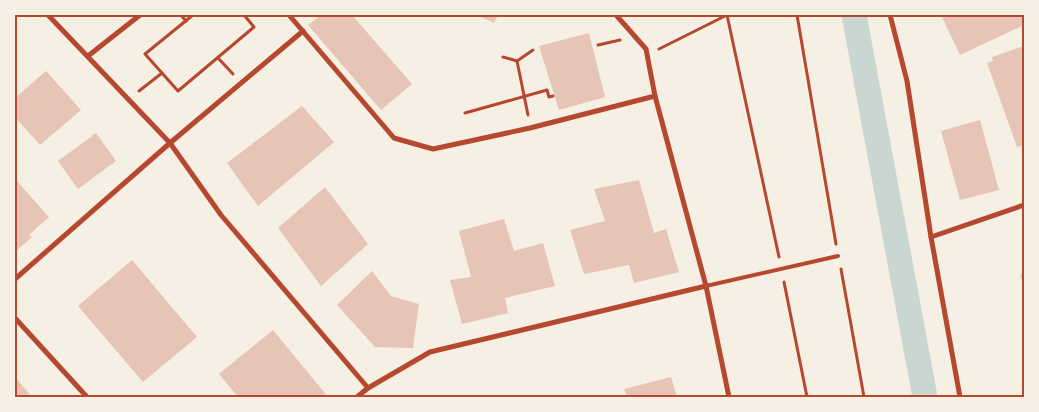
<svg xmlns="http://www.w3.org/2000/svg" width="1039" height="412" font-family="Inter,sans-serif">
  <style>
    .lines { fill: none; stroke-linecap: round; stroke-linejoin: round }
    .canal { stroke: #c9d6d2; stroke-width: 25 }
    .building { fill: #e6c5b7 }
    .path { stroke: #b5482f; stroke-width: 3 }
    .service { stroke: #b5482f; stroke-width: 4 }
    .minor { stroke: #b5482f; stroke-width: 5 }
    .neatline { fill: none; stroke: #b5482f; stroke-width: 2 }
  </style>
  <rect width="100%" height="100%" fill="#f6efe4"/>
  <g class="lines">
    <polyline class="canal" points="854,15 925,397"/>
  </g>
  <g class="building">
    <polygon points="321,15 352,15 412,84 381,110 308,25"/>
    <polygon points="477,15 498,15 494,23"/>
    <polygon points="941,15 1024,15 1024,25 960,55"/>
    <polygon points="589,33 605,97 559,110 539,46"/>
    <polygon points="1024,46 1024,145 1017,147 987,63 993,61 992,57"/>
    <polygon points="46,71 81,110 40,145 15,117 15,98"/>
    <polygon points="302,106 334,142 258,206 227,163"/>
    <polygon points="980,120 999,190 960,200 941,131"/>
    <polygon points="96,133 116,161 78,189 58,161"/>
    <polygon points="15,179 49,217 29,235 32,237 15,252"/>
    <polygon points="639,180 654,233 666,229 679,272 634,283 629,265 584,274 570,230 605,221 594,189"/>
    <polygon points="325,187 368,244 321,286 278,228"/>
    <polygon points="504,219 514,251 543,243 555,286 505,298 508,313 462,324 450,280 471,277 459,231"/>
    <polygon points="132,260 197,337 143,382 78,306"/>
    <polygon points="372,271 391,296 419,304 413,348 375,347 337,305"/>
    <polygon points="1024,273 1024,286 1020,275"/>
    <polygon points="273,330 328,397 238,397 219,374"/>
    <polygon points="15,377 32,397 15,397"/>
    <polygon points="671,377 677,397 627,397 624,389"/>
  </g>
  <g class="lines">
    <g class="path">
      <polyline points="181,15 186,21"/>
      <polyline points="193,15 145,54 178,91 254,27 244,15"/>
      <polyline points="727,15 779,257"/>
      <polyline points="797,15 836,244"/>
      <polyline points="598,45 620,40"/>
      <polyline points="659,49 727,15"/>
      <polyline points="503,57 517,61"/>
      <polyline points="218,58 233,74"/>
      <polyline points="139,91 162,73"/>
      <polyline points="465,113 547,90 549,97 553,96"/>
      <polyline points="528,115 517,61 533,50"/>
      <polyline points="841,269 864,397"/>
      <polyline points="784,282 807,397"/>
    </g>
    <polyline class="service" points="706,286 838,256"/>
    <g class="minor">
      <polyline points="48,15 170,143 221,215 368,388"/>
      <polyline points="289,15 394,138 433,149 530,128 655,96"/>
      <polyline points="616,15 646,49 655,96 706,286 729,397"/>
      <polyline points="890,15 907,81 931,237 960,397"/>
      <polyline points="88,56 140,15"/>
      <polyline points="931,237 1024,205"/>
      <polyline points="15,279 170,143 303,31"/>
      <polyline points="15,318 87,397"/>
      <polyline points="357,397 368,388 430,352 706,286"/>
    </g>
  </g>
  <rect width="1039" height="412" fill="none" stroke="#f6efe4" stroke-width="32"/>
  <rect x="16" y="16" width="1007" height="380" class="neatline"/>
</svg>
